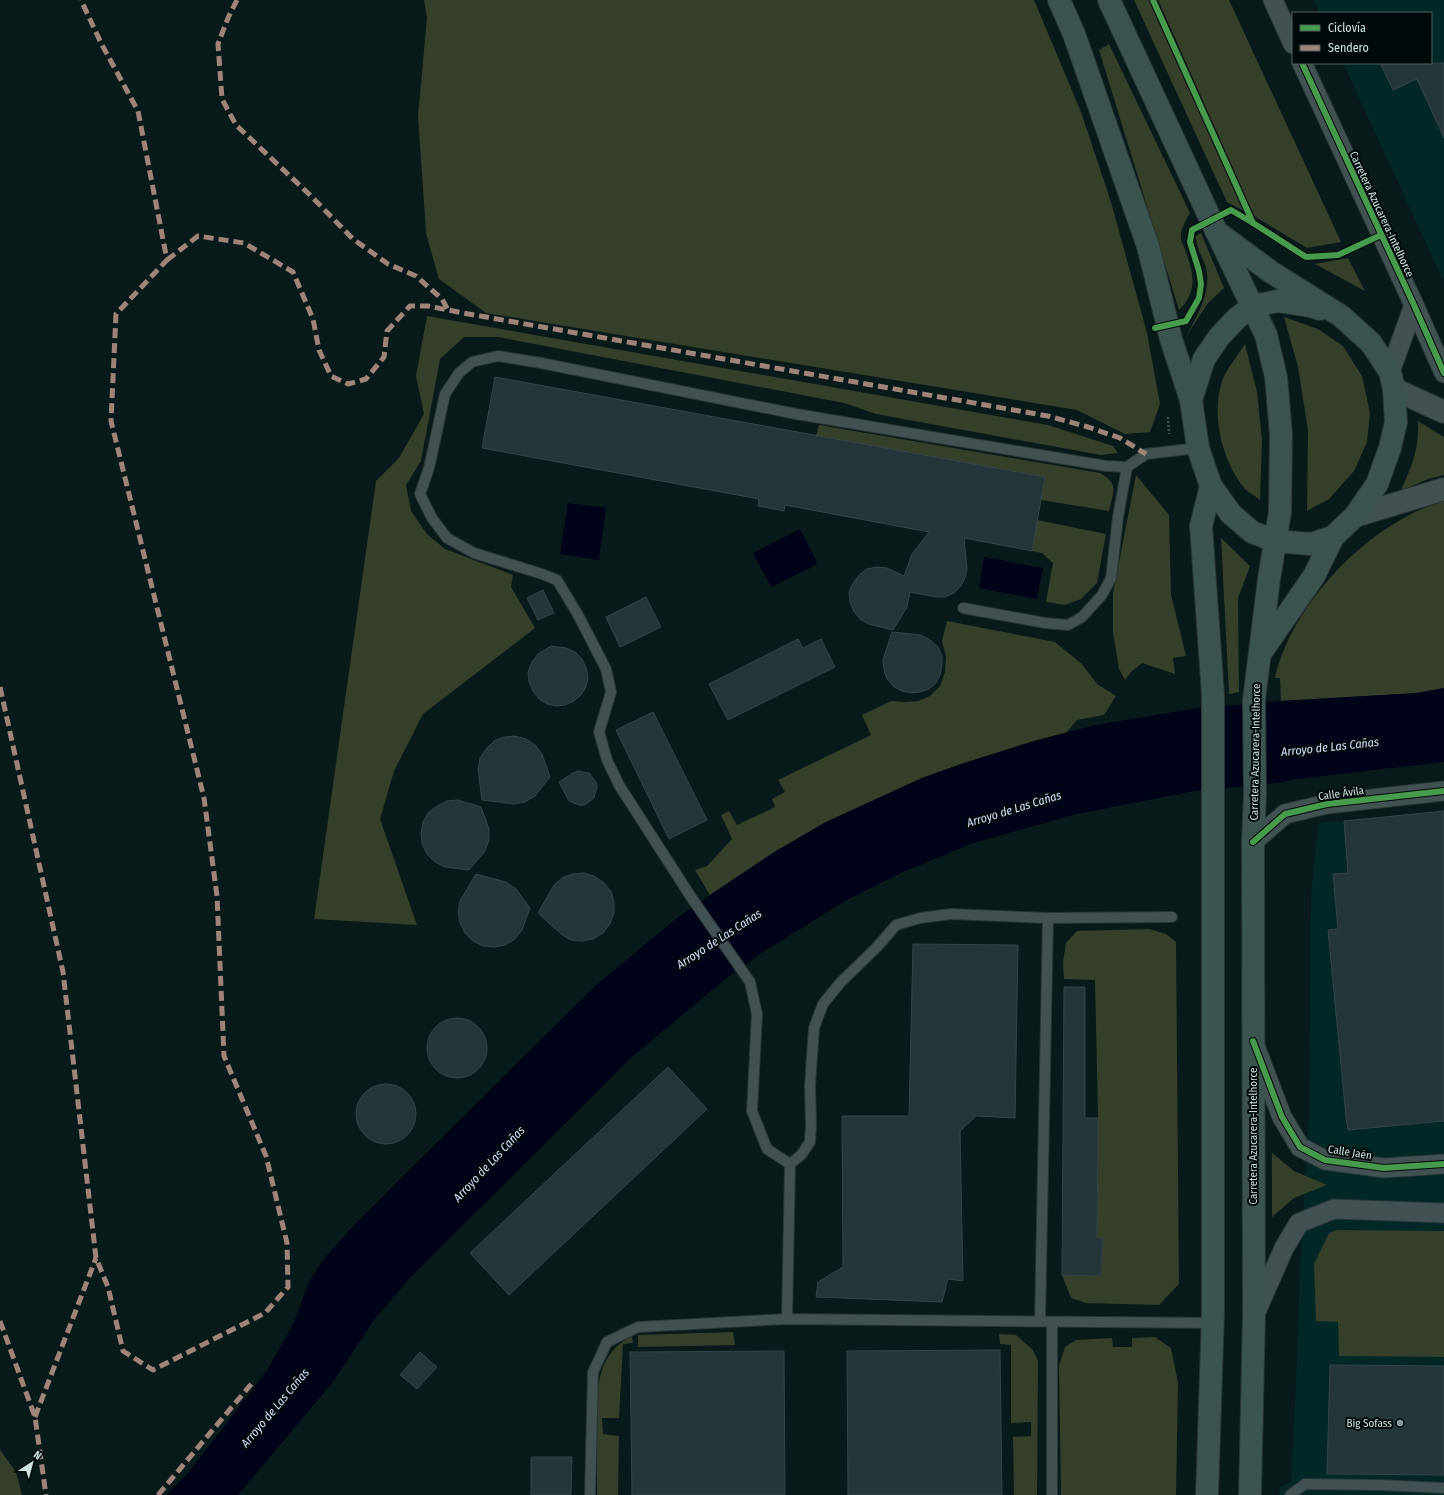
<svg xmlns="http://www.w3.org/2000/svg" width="1444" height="1495" font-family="'Fira Sans Condensed',sans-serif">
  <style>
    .built { fill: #012727 }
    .green { fill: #353f2a }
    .water { fill: #010419 }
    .building { fill: #243639; stroke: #374549 }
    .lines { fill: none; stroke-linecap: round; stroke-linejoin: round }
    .lane-casing { stroke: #293535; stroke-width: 12 }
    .street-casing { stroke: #293535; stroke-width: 21 }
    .secondary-casing { stroke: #293535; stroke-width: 24 }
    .primary-casing { stroke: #293535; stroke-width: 24 }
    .path { stroke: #414f4f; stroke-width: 2.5; stroke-dasharray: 2 2; stroke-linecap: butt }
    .lane { stroke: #425252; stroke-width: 10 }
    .street { stroke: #425252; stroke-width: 19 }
    .secondary { stroke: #425252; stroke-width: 22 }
    .primary { stroke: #3c544f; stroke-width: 22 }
    .quiet { stroke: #a18479; stroke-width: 5; stroke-dasharray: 10 5; stroke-linecap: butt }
    .cycleway-casing { stroke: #000909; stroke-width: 8 }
    .cycleway { stroke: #469c4c; stroke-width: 6 }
    .poi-dot { fill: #879c9b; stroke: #000909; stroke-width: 1.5 }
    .labels { text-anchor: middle; stroke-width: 4; stroke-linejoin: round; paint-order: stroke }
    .street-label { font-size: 11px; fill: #cce2e1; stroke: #000909 }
    .poi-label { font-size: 11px; fill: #cce2e1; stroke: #000909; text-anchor: end }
    .water-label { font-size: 12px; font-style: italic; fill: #d5e2fa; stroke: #000909 }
  </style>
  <rect width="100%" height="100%" fill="#081a1a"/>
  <g class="built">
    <polygon points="1314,0 1444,0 1444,282 1343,63 1431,63 1431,13 1320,13"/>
    <polygon points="1444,811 1444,1495 1279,1495 1280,1487 1291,1482 1297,1362 1300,1266 1309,1111 1311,897 1318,823"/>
  </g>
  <g class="green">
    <polygon points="424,0 1034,0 1081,112 1111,202 1147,333 1160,404 1150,432 1125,434 1077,410 486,313 439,279 426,233 418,116 427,18"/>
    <polygon points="1134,0 1149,0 1244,211 1227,202"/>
    <polygon points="1158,0 1229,0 1341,242 1307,248 1254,216"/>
    <path d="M 1109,44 L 1190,213 C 1186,220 1181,228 1181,236 C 1180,240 1184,246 1185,250 C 1194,273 1198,292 1179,310 L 1099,50 Z"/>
    <path d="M 1201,233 L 1224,288 L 1208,303 L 1187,335 C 1197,315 1212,292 1206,268 C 1203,257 1196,249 1196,236 Z"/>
    <polygon points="1348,258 1365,291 1315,264"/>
    <polygon points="427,316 1048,425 1113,446 1118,453 1101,455 876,414 844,403 498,337 464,337 440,359 421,461 406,485 411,511 427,534 445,549 513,575 511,587 535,628 423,714 394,771 380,819 417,925 314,919 376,481 399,458 424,414 416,376"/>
    <polygon points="1284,317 1318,329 1343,346 1362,376 1370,413 1367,442 1354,471 1329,499 1307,511 1308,430 1298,367"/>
    <path d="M 1245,344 L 1257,392 L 1262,440 L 1260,500 C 1256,496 1249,493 1245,489 C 1222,461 1211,416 1222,381 C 1225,371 1239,354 1245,344 Z"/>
    <path d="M 1418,421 L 1444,437 L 1444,475 L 1428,479 L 1401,491 C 1412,464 1419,452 1418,421 Z"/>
    <path d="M 819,425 L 1100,473 C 1120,484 1113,492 1109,511 L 1041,500 L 816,436 Z"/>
    <polygon points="1136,475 1169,515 1171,595 1186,656 1173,658 1175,674 1142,663 1131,672 1125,680 1119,669 1113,632 1113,593"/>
    <path d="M 1444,501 L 1444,688 L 1417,693 L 1281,701 L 1280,678 L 1275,678 C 1292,603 1370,522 1444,501 Z"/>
    <polygon points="1037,520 1106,534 1097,583 1081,599 1065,605 1046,602 1053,563 1042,553 1032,551"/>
    <polygon points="1221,538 1250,566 1238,598 1239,692 1229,694"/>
    <polygon points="947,621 1055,642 1082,664 1097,684 1116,696 1104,715 1077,720 1066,733 964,763 922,778 826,822 776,851 710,895 695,870 707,866 732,839 721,815 729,811 737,825 775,807 772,799 785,792 778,780 871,735 862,715 891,701 906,702 918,701 930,696 940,686 945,672 946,657 942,641"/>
    <polygon points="1149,929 1166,934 1176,942 1179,1284 1159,1305 1086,1303 1071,1298 1062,1275 1101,1276 1103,1238 1063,1237 1097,1216 1098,1118 1095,980 1064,979 1063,962 1066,943 1077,931"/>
    <polygon points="1272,1153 1294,1171 1327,1185 1294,1198 1272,1217"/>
    <polygon points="1337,1230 1444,1231 1444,1357 1339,1356 1338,1322 1316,1321 1314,1264 1329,1233"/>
    <polygon points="733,1332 735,1345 638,1347 638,1335"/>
    <polygon points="999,1334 1016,1335 1033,1350 1038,1361 1037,1495 1014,1495 1013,1437 1031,1436 1031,1422 1011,1423 1011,1345 1000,1344"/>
    <path d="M 632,1336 L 633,1343 L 623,1344 L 619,1418 L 602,1418 L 603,1434 L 619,1436 L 618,1495 L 597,1495 C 597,1473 597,1452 597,1430 C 598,1393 593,1356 632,1336 Z"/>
    <polygon points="1155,1337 1171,1348 1178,1383 1176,1495 1061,1495 1059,1366 1065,1347 1076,1340 1112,1338 1113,1347 1132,1347 1132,1338"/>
    <polygon points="0,1450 16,1472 22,1495 0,1495"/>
  </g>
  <g class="water">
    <polygon points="568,503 606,508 599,560 560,554"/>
    <polygon points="800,529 818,564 771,587 753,553"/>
    <polygon points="984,557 1043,568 1037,599 979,588"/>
    <polygon points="1444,688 1444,762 1297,779 1277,783 1195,791 1077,814 973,843 901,873 845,901 763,952 728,977 632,1057 409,1279 374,1320 333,1382 238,1495 166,1495 189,1472 268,1369 295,1320 309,1281 323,1260 353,1226 595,986 677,918 710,895 776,851 826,822 922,778 964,763 1037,740 1096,725 1192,709 1281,701 1417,693"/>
  </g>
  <g class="building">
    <polygon points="1380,63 1444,63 1444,138 1417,79 1393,90"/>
    <polygon points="495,377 1045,477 1032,551 964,538 967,569 965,578 961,586 954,593 945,597 936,597 910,592 907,607 893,630 868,624 860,619 854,612 850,602 849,592 853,583 859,575 867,569 877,567 887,568 904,576 912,554 929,532 785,505 784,511 758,506 759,499 482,448"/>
    <polygon points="543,590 554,613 538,620 527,598"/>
    <polygon points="646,597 661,627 620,647 606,617"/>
    <polygon points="892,632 921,635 930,640 938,647 942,656 942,665 940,675 936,683 929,689 920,692 911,693 902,691 894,687 887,679 884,670 883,660"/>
    <polygon points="798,639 803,648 821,639 835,667 728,720 709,684"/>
    <polygon points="551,646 566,648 575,652 582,659 586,668 588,678 586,687 581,695 574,701 565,705 556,706 547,704 539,699 533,691 529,682 528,672 532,662 538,654"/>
    <polygon points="653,712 707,820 669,839 616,730"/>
    <polygon points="515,736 526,739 535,745 542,754 550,777 535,796 525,802 514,804 482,800 478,769 480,758 486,749 494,741 504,737"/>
    <polygon points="578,771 589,773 596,782 597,787 594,798 585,805 579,805 569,801 559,782 573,773"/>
    <polygon points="458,800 481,807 489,829 489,840 485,851 469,870 445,867 435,862 427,854 422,844 421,833 423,822 428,813 437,806 447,801"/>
    <polygon points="1444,811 1444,1121 1348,1130 1346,1117 1328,930 1338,929 1333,874 1348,873 1344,821"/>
    <polygon points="584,873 594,876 603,882 611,891 614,902 614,913 610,924 603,933 593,939 582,941 571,940 561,934 538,913 554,885 562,878 572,874"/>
    <polygon points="476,874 506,882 516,889 530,908 522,930 515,939 505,945 494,947 483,946 473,941 465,933 460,923 458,912 460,901"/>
    <polygon points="913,944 1018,945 1015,1118 976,1116 960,1131 963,1281 948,1279 942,1302 816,1297 818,1282 843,1267 842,1116 909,1116"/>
    <polygon points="1064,987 1085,987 1085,1118 1098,1118 1097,1238 1103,1238 1101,1276 1062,1275"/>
    <circle cx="457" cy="1048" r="30"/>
    <polygon points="668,1067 707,1109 509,1295 470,1253"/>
    <circle cx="386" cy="1114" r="30"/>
    <polygon points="1000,1350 1002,1495 848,1495 847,1351"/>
    <polygon points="784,1351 785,1495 632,1495 630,1352"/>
    <polygon points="420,1352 437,1367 417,1389 400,1375"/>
    <polygon points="1330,1365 1444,1366 1444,1475 1327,1474"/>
    <polygon points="531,1457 572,1457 571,1495 531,1495"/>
  </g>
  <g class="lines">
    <g class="lane-casing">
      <g id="lane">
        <polyline points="963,608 1045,623 1068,625 1082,617 1102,595 1111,578 1118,517 1127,467"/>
        <polyline points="790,1164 801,1155 810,1142 811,1124 810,1085 814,1028 823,1004 840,983 877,947 896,925 920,918 951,914 1048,918 1172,917"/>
        <polyline points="787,1319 790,1164 767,1149 752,1111 757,1014 750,982 691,897 619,785 607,760 599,732 611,692 606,669 577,613 557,580 542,574 474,553 447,538 432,518 420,494 429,468 445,394 459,373 472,362 498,356 541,363 796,414 1106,466 1127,467 1146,454 1198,448"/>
        <polyline points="1040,1321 1048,918"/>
        <polyline points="590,1495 593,1372 607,1342 638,1327 787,1319 1213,1323"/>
        <polyline points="1052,1495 1052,1322"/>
        <polyline points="1290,1495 1305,1484 1380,1485 1444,1488"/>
      </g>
    </g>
    <g class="street-casing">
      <g id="street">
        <polyline points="1273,0 1293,44"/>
        <polyline points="1302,63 1414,305 1444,373"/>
        <polyline points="1390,372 1414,305"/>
        <polyline points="1253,842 1285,814 1327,804 1444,791"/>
        <polyline points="1255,1046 1282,1117 1300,1147 1325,1160 1384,1168 1444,1164"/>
        <polyline points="1255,1314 1284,1248 1299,1223 1334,1209 1444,1213"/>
      </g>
    </g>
    <g class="secondary-casing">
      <g id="secondary">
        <polyline points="1394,389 1444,412"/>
        <polyline points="1355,516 1444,489"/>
      </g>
    </g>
    <g class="primary-casing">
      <g id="primary">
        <polyline points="1059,0 1074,34 1148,246 1171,339 1191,400"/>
        <polyline points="1109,0 1211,220 1266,335 1276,377 1281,434 1280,512 1269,579 1254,700 1255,794 1253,842 1254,1315 1250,1495"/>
        <polyline points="1221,235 1271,272 1341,316 1371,343 1390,372 1394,389 1396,422 1390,448 1377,484 1355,516 1333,537 1314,576 1262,651"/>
        <polyline points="1320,309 1311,306 1278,301 1253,306 1237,318 1219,337 1204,359 1191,400 1198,448 1211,486 1231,514 1252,532 1275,541 1311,544 1333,537"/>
        <polyline points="1207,1495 1213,1312 1213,695 1201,526 1211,486"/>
      </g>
    </g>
    <polyline class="path" points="1168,417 1169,434"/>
    <use href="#lane" class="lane"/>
    <use href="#street" class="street"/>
    <use href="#secondary" class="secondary"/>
    <use href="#primary" class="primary"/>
    <g class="quiet">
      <polyline points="237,0 228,18 218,44 222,99 236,125 310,195 353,239 388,264 416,276 442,299 448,310"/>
      <polyline points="167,260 198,236 244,243 293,272 313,319 319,350 331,376 348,384 366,379 384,357 387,331 410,306 428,306 463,313 1048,416 1088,427 1120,438 1146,454"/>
      <polyline points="0,687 63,972 96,1258 108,1287 123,1351 153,1370 265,1313 288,1287 287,1243 266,1156 224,1056 217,896 204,798 111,421 116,314 167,260 138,111 101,43 81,0"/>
      <polyline points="0,1321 35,1417 46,1495"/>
      <polyline points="35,1417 96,1258"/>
      <polyline points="158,1495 253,1382"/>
    </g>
    <g class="cycleway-casing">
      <g id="cycleway">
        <polyline points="1153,0 1253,223 1306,257 1338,255 1381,235"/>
        <polyline points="1302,63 1414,305 1444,373"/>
        <polyline points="1155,328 1186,321 1199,298 1201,284 1199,271 1190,242 1192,230 1231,210 1253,223"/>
        <polyline points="1253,842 1285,814 1327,804 1444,791"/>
        <polyline points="1253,1041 1282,1117 1300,1147 1325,1160 1384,1168 1444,1164"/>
      </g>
    </g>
    <use href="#cycleway" class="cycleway"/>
  </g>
  <circle class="poi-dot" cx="1400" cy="1423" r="4"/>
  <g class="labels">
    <g class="street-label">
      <text transform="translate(1382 214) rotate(65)" y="4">Carretera Azucarera-Intelhorce</text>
      <text transform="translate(1255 752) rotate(-89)" y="4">Carretera Azucarera-Intelhorce</text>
      <text transform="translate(1341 793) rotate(-8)" y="4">Calle Ávila</text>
      <text transform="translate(1253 1136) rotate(-90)" y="4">Carretera Azucarera-Intelhorce</text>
      <text transform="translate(1350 1152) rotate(9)" y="4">Calle Jaén</text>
    </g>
    <g class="poi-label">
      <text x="1392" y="1427">Big Sofass</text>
    </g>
    <g class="water-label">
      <text transform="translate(1330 747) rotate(-6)" y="4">Arroyo de Las Cañas</text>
      <text transform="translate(1014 809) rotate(-17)" y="4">Arroyo de Las Cañas</text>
      <text transform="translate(719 939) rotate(-33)" y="4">Arroyo de Las Cañas</text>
      <text transform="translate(489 1164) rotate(-47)" y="4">Arroyo de Las Cañas</text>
      <text transform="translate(275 1408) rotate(-50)" y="4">Arroyo de Las Cañas</text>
    </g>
  </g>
  <rect x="1292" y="12" width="140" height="52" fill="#000909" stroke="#52605f"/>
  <rect x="1300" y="25" width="20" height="6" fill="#469c4c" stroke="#52605f"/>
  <text x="1328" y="32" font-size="12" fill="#cce2e1">Ciclovía</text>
  <rect x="1300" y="45" width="20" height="6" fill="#a18479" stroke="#52605f"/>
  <text x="1328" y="52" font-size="12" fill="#cce2e1">Sendero</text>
  <g transform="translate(32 1463) rotate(36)" stroke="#000909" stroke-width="3" paint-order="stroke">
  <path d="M0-3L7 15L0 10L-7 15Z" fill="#cce2e1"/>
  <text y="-6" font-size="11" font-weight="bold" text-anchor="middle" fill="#cce2e1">N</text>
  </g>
</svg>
